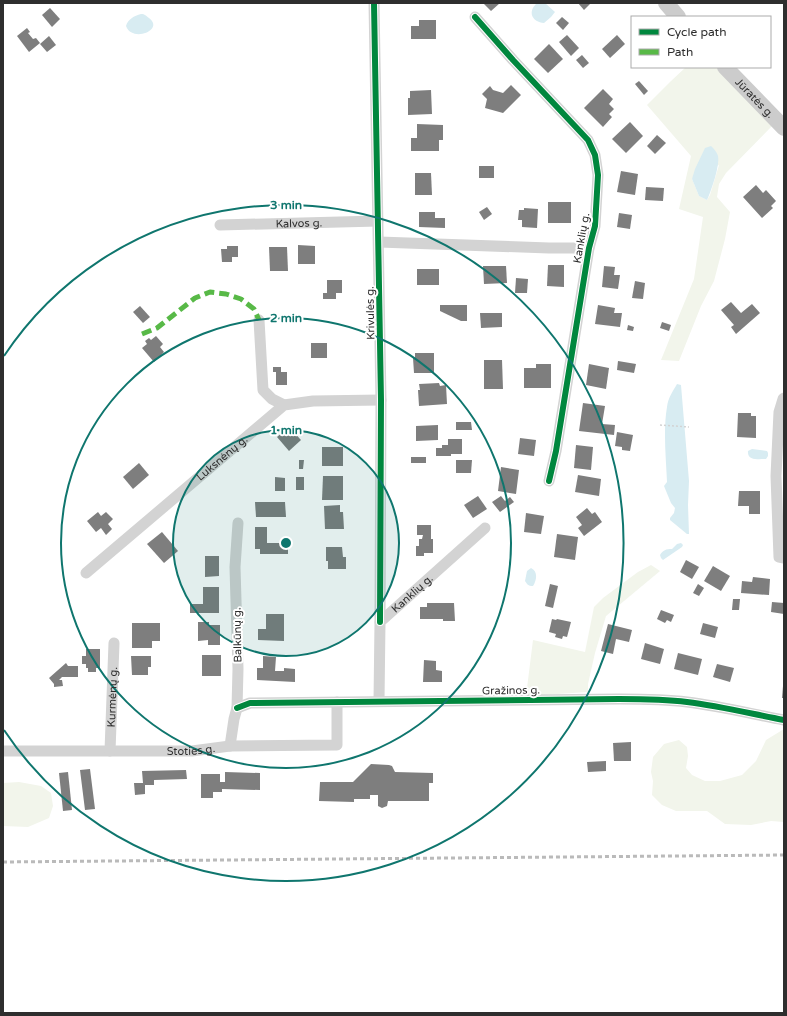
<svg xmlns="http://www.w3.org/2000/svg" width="787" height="1016" font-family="'Varela Round',sans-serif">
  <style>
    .green { fill: #f2f5eb; fill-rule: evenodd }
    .water { fill: #d8ecf2 }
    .building { fill: #7e7e7e }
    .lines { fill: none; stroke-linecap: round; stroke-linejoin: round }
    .path { stroke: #d3d3d3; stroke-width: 1.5; stroke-dasharray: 2 2; stroke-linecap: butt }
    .street { stroke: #d3d3d3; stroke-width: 11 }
    .secondary { stroke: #ccc; stroke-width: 16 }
    .rail { stroke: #bababa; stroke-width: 3; stroke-dasharray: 4 3; stroke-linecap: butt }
    .quiet { stroke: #58b947; stroke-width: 5; stroke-dasharray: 10 5; stroke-linecap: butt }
    .cycleway-casing { stroke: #fff; stroke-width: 8 }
    .cycleway { stroke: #00873e; stroke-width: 6 }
    .ring { fill: none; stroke: #0f766e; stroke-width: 2 }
    .labels { text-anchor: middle; stroke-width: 4; stroke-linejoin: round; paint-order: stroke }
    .street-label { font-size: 11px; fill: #2e2e2e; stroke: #fff }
    .centre { fill: #0f766e; stroke: #fff; stroke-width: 2 }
    .ring-label { font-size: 12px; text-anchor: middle; font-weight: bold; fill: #0f766e; stroke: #fff; stroke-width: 4; stroke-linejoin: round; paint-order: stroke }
  </style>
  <rect width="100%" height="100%" fill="#fff"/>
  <g class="green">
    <path d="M 686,67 L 718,67 L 773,125 L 726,173 L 719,184 L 717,197 L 730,212 L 725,239 L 714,281 L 701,306 L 679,361 L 661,360 L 694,279 L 703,217 L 679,209 L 691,156 L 647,105 L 671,81 ZM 719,165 L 710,195 L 707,200 L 699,196 L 692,179 Z"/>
    <polygon points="651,565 660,571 606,616 595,653 588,684 588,692 526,696 533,640 585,652 594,607 603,598 638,572"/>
    <polygon points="784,729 784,822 771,821 751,825 725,824 707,811 676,811 662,805 652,795 653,781 651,772 653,757 664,744 679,740 687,747 688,756 686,768 692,775 705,781 720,781 742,775 756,761 766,740"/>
    <polygon points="19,782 41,786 51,793 53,806 49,818 28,827 3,826 3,783"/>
  </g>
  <g class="water">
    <path d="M 537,3 L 545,3 L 555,12 L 551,17 L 544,23 C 532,22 527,12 537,3 Z"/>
    <path d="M 141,14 C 145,14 146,16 149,18 C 165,30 132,43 126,26 C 128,19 134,16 141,14 Z"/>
    <path d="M 711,146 C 714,149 717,152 718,156 C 720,166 711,191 707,200 L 699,196 L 692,179 L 695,169 L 705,148 Z"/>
    <path d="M 677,384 L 681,385 L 689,481 L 688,505 L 689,534 L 687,534 L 670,520 L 670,518 L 674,513 L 675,508 L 671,503 L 664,486 L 667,482 C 666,458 663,430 667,407 C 668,398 673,391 677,384 Z"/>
    <path d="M 752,449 L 767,451 L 768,453 L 768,456 L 766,459 C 759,459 747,461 748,451 Z"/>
    <path d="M 681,543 L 683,545 L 682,547 L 663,560 L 661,558 L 660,555 C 663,550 666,549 672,549 L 677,544 Z"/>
    <path d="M 531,568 C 538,571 537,580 533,586 C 528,586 527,584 525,581 L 527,571 Z"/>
  </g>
  <g class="building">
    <polygon points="483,3 500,3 491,11"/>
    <polygon points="578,3 591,3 584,10"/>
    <polygon points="50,8 60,19 52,27 42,15"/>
    <polygon points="562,17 569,23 563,30 556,23"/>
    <polygon points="419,20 436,20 436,39 411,39 411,26 419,26"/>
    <polygon points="27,28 30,32 28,33 33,39 36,38 40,43 29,52 17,36"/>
    <polygon points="567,35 579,48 571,56 559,42"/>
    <polygon points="617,35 625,44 610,58 602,49"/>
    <polygon points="49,36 56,45 47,52 40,44"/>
    <polygon points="549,44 563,59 548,73 534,59"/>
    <polygon points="582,55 589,63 583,68 576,60"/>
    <polygon points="639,81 648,91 644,95 635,84"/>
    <polygon points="511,85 521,95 503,113 485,108 487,99 482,94 490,86 493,90 503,93"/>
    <polygon points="603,89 613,99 609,104 614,109 609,114 612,117 603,127 584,108"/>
    <polygon points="431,90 432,114 408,115 408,98 410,98 410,91"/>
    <polygon points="630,122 643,136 626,153 612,139"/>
    <polygon points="417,124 443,125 443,140 439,140 439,151 411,151 411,138 417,138"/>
    <polygon points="657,135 666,143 655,154 647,146"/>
    <rect x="479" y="166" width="15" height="12"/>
    <polygon points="621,171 638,174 635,195 617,192"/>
    <polygon points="415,173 431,173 432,195 415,195"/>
    <polygon points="756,185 763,193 766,190 776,201 771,206 773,208 762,218 743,197"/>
    <polygon points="646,187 664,188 663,201 645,200"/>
    <rect x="548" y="202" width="23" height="21"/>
    <polygon points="487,207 492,214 484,220 479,212"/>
    <polygon points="524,208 538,209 537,228 522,227 522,220 518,220 519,210 524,210"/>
    <polygon points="419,212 435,212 435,218 445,218 445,228 419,227"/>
    <polygon points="619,213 632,215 630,229 617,227"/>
    <polygon points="298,245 315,246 315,264 298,264"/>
    <polygon points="227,246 238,246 238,257 232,257 232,262 222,262 221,249 227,249"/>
    <polygon points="269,247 287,247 288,271 270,271"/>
    <polygon points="548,265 564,265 564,287 547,286"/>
    <polygon points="483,266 506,266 507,283 484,284"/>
    <polygon points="604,266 615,267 614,275 620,275 618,289 602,287"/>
    <rect x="417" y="269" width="22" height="16"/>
    <polygon points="516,278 528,279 527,293 515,293"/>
    <polygon points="327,280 342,280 342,293 336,293 336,299 323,299 323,293 327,293"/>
    <polygon points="635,281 645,283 643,299 632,298"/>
    <polygon points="731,302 741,313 752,304 760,313 736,334 731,327 734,325 721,310"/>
    <polygon points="440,305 467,305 467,321 461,321 440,311"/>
    <polygon points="598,305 615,308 614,313 622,313 620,327 595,324"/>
    <polygon points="140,306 150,317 143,323 133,312"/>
    <polygon points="480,313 502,313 502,327 481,328"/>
    <polygon points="662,322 671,325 669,331 660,328"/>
    <polygon points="628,325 634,327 633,331 627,330"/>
    <polygon points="156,336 163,344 160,347 164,352 154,362 142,348 147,344 145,341 149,338 151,340"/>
    <rect x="311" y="343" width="16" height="15"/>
    <polygon points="415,353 434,353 434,373 414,373 413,358 415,358"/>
    <polygon points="484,360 502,360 503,389 484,389"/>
    <polygon points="618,361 636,364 634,373 617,370"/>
    <polygon points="536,364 551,364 551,388 524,388 524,368 536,368"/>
    <polygon points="589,364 609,368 606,389 586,385"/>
    <polygon points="273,367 281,367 281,372 287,372 287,385 276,385 276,372 273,372"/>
    <polygon points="439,383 440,386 446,385 447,404 419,406 418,390 420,390 419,384"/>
    <polygon points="583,403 605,406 602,424 615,425 614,435 579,431"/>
    <polygon points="738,413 751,413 751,416 756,416 756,438 737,437"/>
    <polygon points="456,422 471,422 472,430 456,430"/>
    <polygon points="438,425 438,440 416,441 416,426"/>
    <polygon points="289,427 301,440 289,451 277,437"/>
    <polygon points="617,432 633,435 630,451 622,450 622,447 615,446"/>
    <polygon points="520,438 536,440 534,456 518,454"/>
    <polygon points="448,439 462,439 462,454 451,454 451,456 436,456 436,448 442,448 442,445 448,445"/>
    <polygon points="576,445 593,447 591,470 574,468"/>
    <rect x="322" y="447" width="21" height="19"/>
    <rect x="411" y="457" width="15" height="6"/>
    <polygon points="299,460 304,460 303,469 299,469"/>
    <polygon points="456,460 472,460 471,473 456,473"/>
    <polygon points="139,463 149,475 133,489 123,477"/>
    <polygon points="501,467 519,470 516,494 498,491"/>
    <polygon points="578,475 601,479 599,496 575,492"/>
    <polygon points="323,476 343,476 343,500 322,500"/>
    <polygon points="275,477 285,478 285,491 275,491"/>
    <rect x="296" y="477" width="8" height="13"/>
    <polygon points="739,491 760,491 760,514 749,514 749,506 738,506"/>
    <polygon points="478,496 487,509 473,518 464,505"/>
    <polygon points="501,496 505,501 510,497 514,502 500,512 492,502"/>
    <polygon points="255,502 285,502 286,517 256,517"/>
    <polygon points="340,505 340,512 343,512 344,529 325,529 324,506"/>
    <polygon points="587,508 592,514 595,512 602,522 584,536 578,528 582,525 576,517"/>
    <polygon points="98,512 101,516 106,512 113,519 108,524 112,529 106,535 101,528 96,532 87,521"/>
    <polygon points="526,513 544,516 541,534 524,532"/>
    <polygon points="417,525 431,525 431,539 433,539 433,553 424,553 424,556 416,556 416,546 419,546 419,539 422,539 423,535 417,535"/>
    <polygon points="255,527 267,527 267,543 288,543 288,554 260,554 260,549 255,549"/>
    <polygon points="162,532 178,551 164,563 147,544"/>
    <polygon points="557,534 578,537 575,560 554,557"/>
    <polygon points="326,547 342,547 343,557 346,557 346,569 328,569 328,561 326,561"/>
    <polygon points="205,556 219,556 219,576 205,577"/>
    <polygon points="686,560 699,567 692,579 680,572"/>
    <polygon points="713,566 730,576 721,591 704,581"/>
    <polygon points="753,577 770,579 769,595 741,593 742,581 752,582"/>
    <polygon points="550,584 558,586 553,608 545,606"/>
    <polygon points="698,584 704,588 699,596 693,593"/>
    <polygon points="203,587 219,587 219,613 190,613 190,604 203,604"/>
    <polygon points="733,599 740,599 739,610 732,610"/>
    <polygon points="772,602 784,603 784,614 771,612"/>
    <polygon points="427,603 454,603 455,621 443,621 443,619 420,619 420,607 427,607"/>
    <polygon points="661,610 674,615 671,622 667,620 665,623 657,619"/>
    <polygon points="266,614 284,614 284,641 258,640 258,629 266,629"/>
    <polygon points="552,619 556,620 557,619 571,622 567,637 563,636 562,639 555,637 556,634 549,632"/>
    <polygon points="198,622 209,622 209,625 220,625 220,645 208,645 208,640 198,641"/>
    <polygon points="132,623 160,623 160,641 152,641 152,648 132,648"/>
    <polygon points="703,623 718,627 715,638 700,634"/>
    <polygon points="608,624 632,630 629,642 616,639 613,654 601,651"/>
    <polygon points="645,643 664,649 660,664 641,659"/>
    <polygon points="86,649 100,649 100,668 96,668 96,672 88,672 88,668 86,668 86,664 82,664 82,656 86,656"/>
    <polygon points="678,653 702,659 698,675 674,669"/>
    <rect x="202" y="655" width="19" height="21"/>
    <polygon points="131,656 151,656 151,667 148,667 148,675 132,675"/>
    <polygon points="263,656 276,657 275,671 284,671 284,668 295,669 295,682 257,680 257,668 263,668"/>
    <polygon points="424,660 436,661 436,670 442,671 442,682 423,682"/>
    <polygon points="66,663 68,666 78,666 78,677 62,677 59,680 62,680 63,686 54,687 54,684 49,678"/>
    <polygon points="717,664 734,668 730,682 713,677"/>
    <polygon points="783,686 784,686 784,698 782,698"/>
    <polygon points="631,742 631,761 614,761 613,743"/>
    <polygon points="606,761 606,771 588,772 587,762"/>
    <polygon points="371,764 389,765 392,766 395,772 433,773 433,783 429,783 429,801 388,801 387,806 382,808 378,806 378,795 370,795 370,799 354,799 354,802 319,801 320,782 353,782"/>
    <polygon points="90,769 95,809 85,810 80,770"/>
    <polygon points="186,770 187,779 154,780 154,785 145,785 145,794 135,795 134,783 143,783 142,771"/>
    <polygon points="68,772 72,810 63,811 59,773"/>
    <polygon points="225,772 260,773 260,790 222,789 222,792 213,792 213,798 201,798 201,774 220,774 220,782 225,782"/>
  </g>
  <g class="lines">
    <polyline class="path" points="660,425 689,427"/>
    <g class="street">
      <polyline points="374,3 381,400 380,622"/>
      <polyline points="475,17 513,60 588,140 595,155 598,175 595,226 589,248 556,451 549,481"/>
      <path id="s1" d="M 220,225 L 378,221"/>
      <polyline points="379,242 549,248 589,248"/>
      <polyline points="259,320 263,390 272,399 284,405"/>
      <polyline points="784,398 783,399 779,412 776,476 779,557 784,558"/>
      <path id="s2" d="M 86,573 L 284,405 L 313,401 L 381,400"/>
      <path id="s3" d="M 379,701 L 380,622 L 485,528"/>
      <path d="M 237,708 L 250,703 L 619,699 C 642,699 664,699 687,702 C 720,706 752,714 784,720"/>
      <polyline points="230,746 234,719 237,708 238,669 235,567 238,523"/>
      <path id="s4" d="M 3,751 L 192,751 L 230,746 L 337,745 L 337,702"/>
      <path id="s5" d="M 110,751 L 114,643"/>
    </g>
    <g class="secondary">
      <polyline points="666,3 678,17"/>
      <path id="s6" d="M 725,67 L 784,128"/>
    </g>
    <polyline class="rail" points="3,862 784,855"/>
    <polyline class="quiet" points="142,334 157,328 195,298 210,292 226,294 241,299 254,309 259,320"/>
    <g class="cycleway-casing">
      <g id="cycleway">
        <polyline points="374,3 381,400 380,622"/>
        <polyline points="475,17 513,60 588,140 595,155 598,175 595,226 589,248 556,451 549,481"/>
        <path d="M 237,708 L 250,703 L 619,699 C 642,699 664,699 687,702 C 720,706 752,714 784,720"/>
      </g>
    </g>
    <use href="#cycleway" class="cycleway"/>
  </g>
  <circle cx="286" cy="543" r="113" fill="#0f766e" fill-opacity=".12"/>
  <g class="ring">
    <circle cx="286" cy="543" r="113"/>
    <circle cx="286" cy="543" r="225"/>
    <path d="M4 356A338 338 0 1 1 4 730"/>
  </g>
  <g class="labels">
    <g class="street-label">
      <text dy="4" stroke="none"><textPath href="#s6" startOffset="43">Jūratės g.</textPath></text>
      <text dy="4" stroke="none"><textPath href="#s1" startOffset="79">Kalvos g.</textPath></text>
      <text transform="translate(581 238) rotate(-80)" y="4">Kanklių g.</text>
      <text transform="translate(370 313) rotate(-91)" y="4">Krivulės g.</text>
      <text dy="4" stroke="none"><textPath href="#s2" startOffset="178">Luksnėnų g.</textPath></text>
      <text dy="4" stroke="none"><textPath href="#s3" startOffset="122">Kanklių g.</textPath></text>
      <text transform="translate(237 635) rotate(-91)" y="4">Balkūnų g.</text>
      <text transform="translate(511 690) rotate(-1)" y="4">Gražinos g.</text>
      <text dy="4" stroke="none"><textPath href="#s5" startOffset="54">Kurmėnų g.</textPath></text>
      <text dy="4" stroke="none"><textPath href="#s4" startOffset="188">Stoties g.</textPath></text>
    </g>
  </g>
  <circle cx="286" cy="543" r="6" class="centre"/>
  <g class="ring-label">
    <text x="286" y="209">3 min</text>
    <text x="286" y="322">2 min</text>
    <text x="286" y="434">1 min</text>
  </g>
  <rect width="787" height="1016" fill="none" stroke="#2e2e2e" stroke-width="8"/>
  <rect x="631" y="16" width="140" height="52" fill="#ffffff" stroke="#ababab"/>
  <rect x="639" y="29" width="20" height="6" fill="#00873e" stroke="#ababab"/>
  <text x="667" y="36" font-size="12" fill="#2e2e2e">Cycle path</text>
  <rect x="639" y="49" width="20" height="6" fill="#58b947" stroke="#ababab"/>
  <text x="667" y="56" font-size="12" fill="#2e2e2e">Path</text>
</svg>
